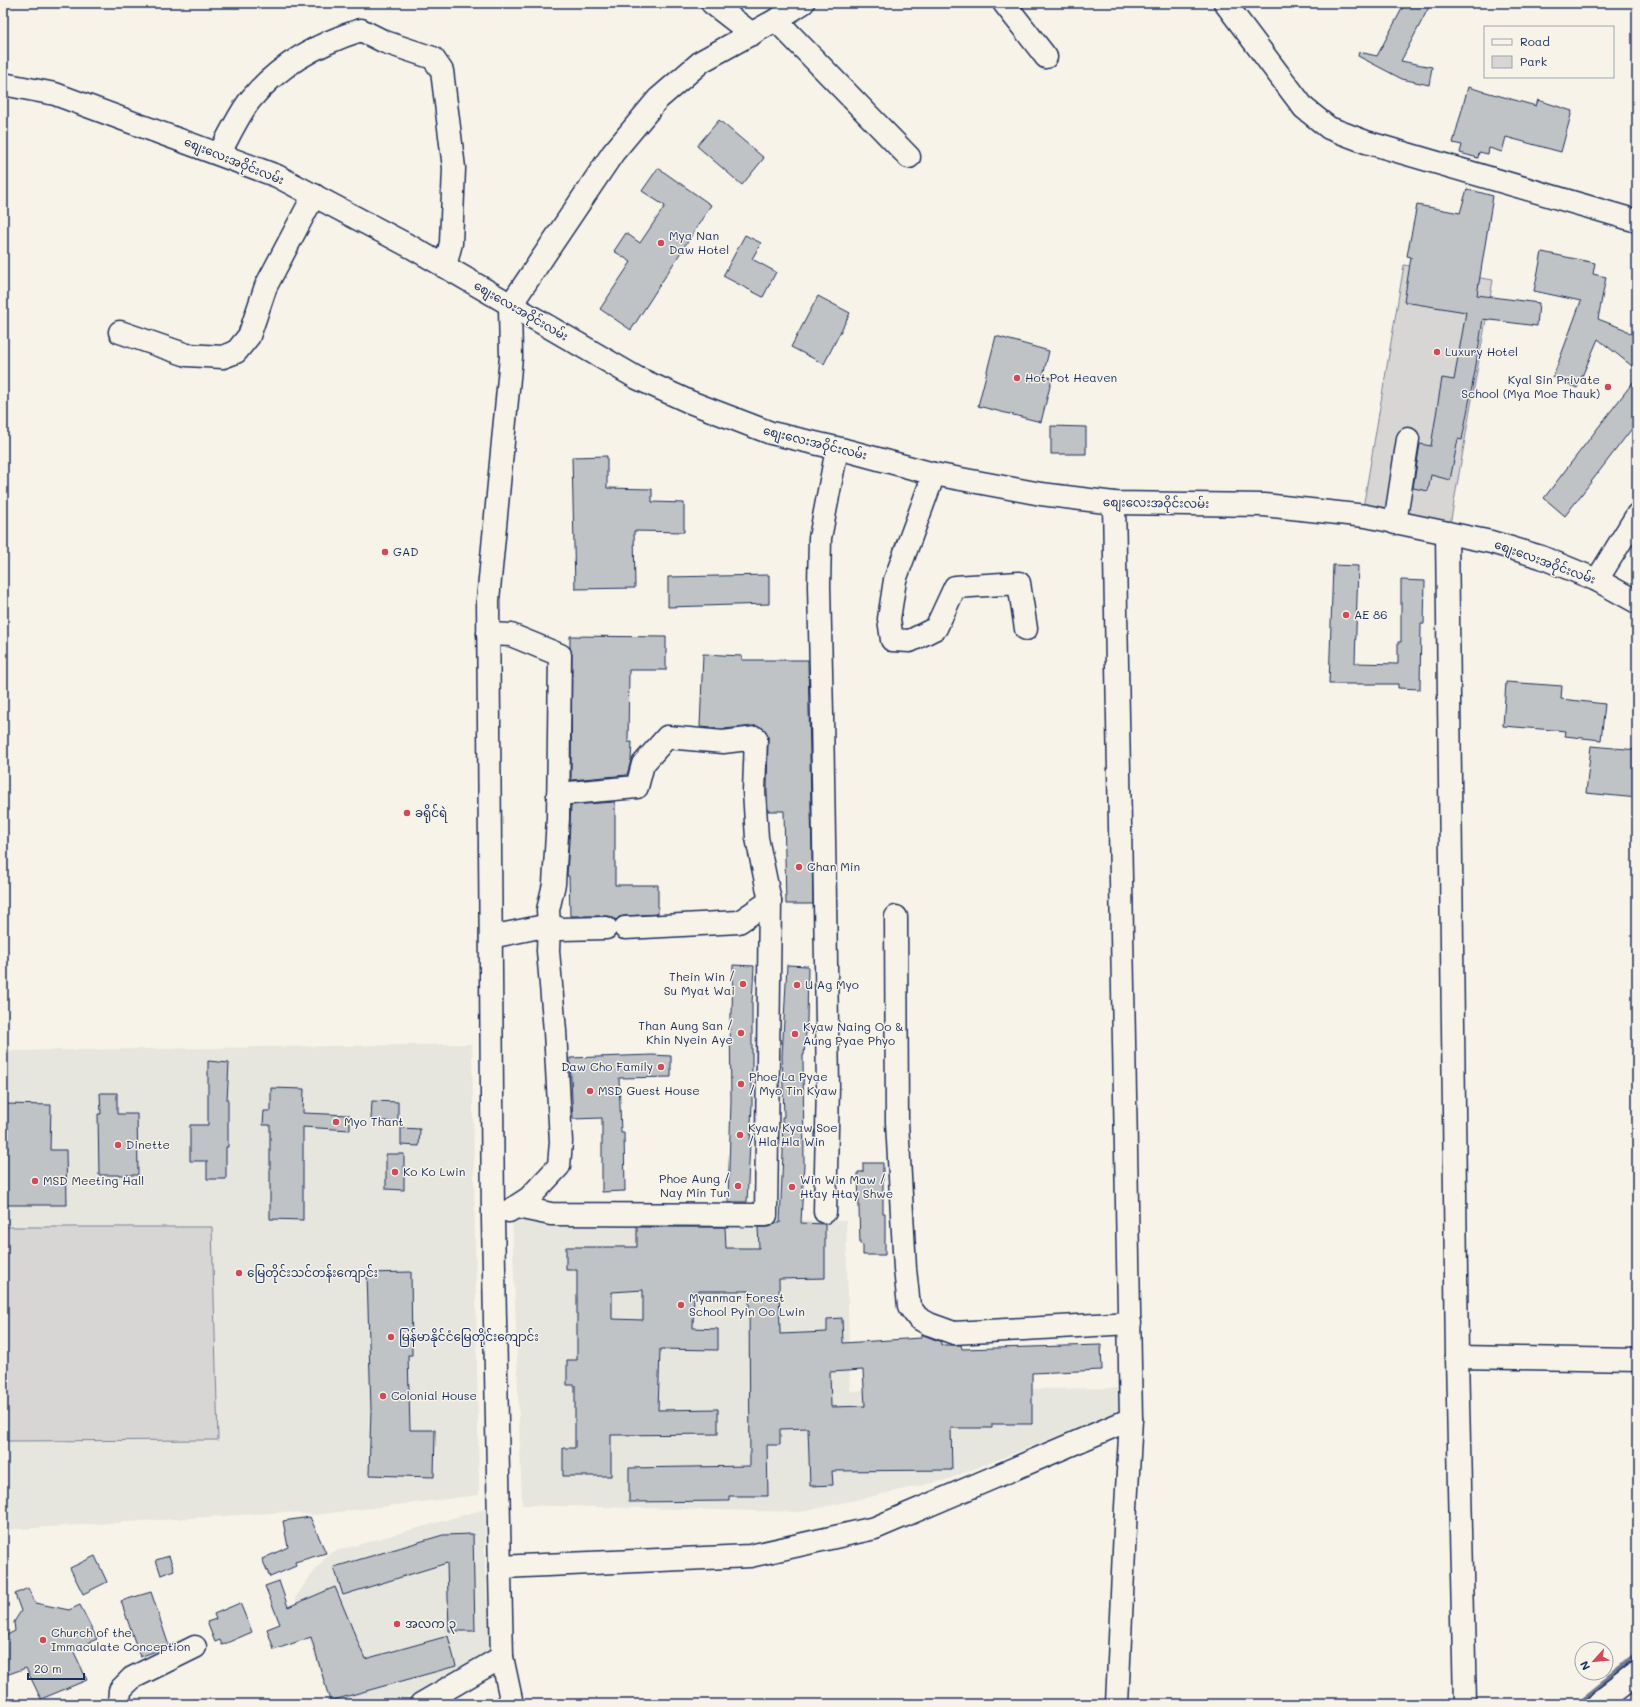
<svg xmlns="http://www.w3.org/2000/svg" width="1640" height="1707" font-family="Mali,'Noto Sans Myanmar',sans-serif">
  <style>
    .built { fill: #e6e5de }
    .green { fill: #d7d6d4; stroke: #798299 }
    .lines { fill: none; stroke-linecap: round; stroke-linejoin: round }
    .stream { stroke: #727c95; stroke-width: 5.5 }
    .building { fill: #c0c3c5; stroke: #1b2f5e; fill-rule: evenodd }
    .minor-casing { stroke: #1b2f5e; stroke-width: 25 }
    .minor { stroke: #f7f3e8; stroke-width: 22 }
    .poi-dot { fill: #d1495b; stroke: #f7f3e8; stroke-width: 1.5 }
    .labels { text-anchor: middle; stroke-width: 3; stroke-linejoin: round; paint-order: stroke }
    .street-label { font-size: 12px; fill: #1b2f5e; stroke: #f7f3e8 }
    .poi-label { font-size: 12px; fill: #1b2f5e; stroke: #f7f3e8; text-anchor: start }
  </style>
  <rect width="100%" height="100%" fill="#f7f3e8"/>
  <filter id="ink" filterUnits="userSpaceOnUse"><feTurbulence type="fractalNoise" baseFrequency=".025" numOctaves="2"/><feDisplacementMap in="SourceGraphic" scale="8" xChannelSelector="R" yChannelSelector="G"/><feConvolveMatrix kernelMatrix="1 2 1 2 8 2 1 2 1" color-interpolation-filters="sRGB"/></filter>
  <g filter="url(#ink)">
    <g class="built">
      <polygon points="472,1044 479,1495 313,1515 286,1512 3,1530 3,1051"/>
      <polygon points="512,1216 846,1221 850,1391 1119,1388 1120,1411 946,1480 801,1512 522,1505"/>
      <polygon points="485,1509 485,1573 492,1650 413,1695 376,1704 331,1704 295,1598 309,1578 329,1553"/>
    </g>
    <g class="green">
      <polygon points="1404,265 1493,280 1450,525 1363,508"/>
      <polygon points="3,1227 212,1227 218,1440 3,1441"/>
    </g>
    <g class="lines">
      <polyline class="stream" points="1578,1704 1637,1657"/>
    </g>
    <g class="building">
      <polygon points="1405,3 1431,3 1401,61 1432,67 1429,85 1402,79 1358,56 1359,52 1377,56"/>
      <polygon points="1468,87 1536,106 1538,100 1572,111 1561,152 1506,137 1502,152 1489,148 1488,154 1479,152 1478,158 1460,153 1462,145 1453,143"/>
      <polygon points="719,120 764,158 742,185 697,146"/>
      <polygon points="658,168 711,205 631,330 600,309 631,262 614,251 626,233 640,243 665,206 642,191"/>
      <polygon points="1467,189 1493,196 1477,295 1539,303 1537,326 1483,319 1475,371 1462,440 1458,439 1450,480 1431,475 1428,491 1413,488 1420,444 1431,446 1442,378 1454,380 1466,312 1404,302 1411,257 1407,256 1417,205 1460,213"/>
      <polygon points="745,235 761,243 752,259 776,272 763,297 723,276"/>
      <polygon points="1542,252 1595,263 1593,274 1606,277 1598,319 1624,329 1637,338 1637,370 1598,339 1577,388 1553,377 1581,301 1534,291"/>
      <polygon points="818,296 850,313 824,364 791,347"/>
      <polygon points="996,336 1049,351 1043,376 1052,378 1041,422 978,406"/>
      <polygon points="1637,377 1637,422 1565,516 1544,498"/>
      <polygon points="1051,426 1086,427 1086,454 1051,454"/>
      <polygon points="607,456 607,488 652,489 652,502 684,503 684,532 634,531 635,588 575,589 572,457"/>
      <polygon points="1333,565 1358,566 1355,663 1398,664 1398,642 1401,642 1401,580 1425,581 1424,624 1421,624 1420,689 1398,688 1398,684 1329,684"/>
      <polygon points="769,575 769,604 668,607 668,577"/>
      <polygon points="570,636 666,637 666,670 629,670 628,742 632,742 631,760 627,775 571,780 572,655 570,647"/>
      <polygon points="703,654 742,656 742,660 808,660 813,904 786,904 784,811 768,811 767,791 768,738 766,731 761,727 755,726 723,729 700,727"/>
      <polygon points="1506,682 1562,686 1561,699 1605,704 1601,740 1565,736 1566,731 1503,726"/>
      <polygon points="1591,746 1637,750 1637,798 1586,793"/>
      <polygon points="615,802 615,885 658,885 658,914 624,916 619,917 616,920 612,917 606,916 570,916 569,876 567,876 571,805"/>
      <polygon points="733,965 754,966 752,1003 752,1104 747,1202 728,1202 731,1101 730,1014 732,1014"/>
      <path d="M 787,965 L 808,966 L 807,1021 L 804,1055 L 803,1055 L 804,1164 L 801,1223 L 825,1224 L 825,1278 L 779,1279 L 780,1334 L 827,1332 L 827,1319 L 842,1318 L 843,1343 L 921,1338 L 921,1334 L 941,1342 L 941,1345 L 961,1345 L 962,1349 L 1101,1345 L 1102,1370 L 1032,1373 L 1032,1424 L 992,1424 L 992,1428 L 951,1428 L 952,1470 L 832,1471 L 833,1485 L 810,1486 L 808,1428 L 780,1429 L 780,1445 L 767,1445 L 768,1496 L 729,1496 L 729,1501 L 629,1502 L 629,1468 L 750,1466 L 749,1291 L 694,1291 L 693,1328 L 718,1329 L 718,1350 L 660,1349 L 658,1410 L 718,1409 L 718,1434 L 611,1435 L 611,1476 L 563,1476 L 563,1448 L 575,1448 L 575,1385 L 567,1385 L 567,1360 L 577,1360 L 577,1270 L 566,1270 L 566,1247 L 637,1247 L 637,1227 L 725,1227 L 726,1248 L 759,1248 L 758,1227 L 766,1227 L 772,1226 L 775,1223 L 780,1223 L 783,1153 L 782,1117 L 784,1117 L 782,1056 ZM 643,1290 L 643,1320 L 612,1319 L 612,1292 ZM 863,1370 L 865,1406 L 831,1407 L 830,1372 Z"/>
      <polygon points="652,1055 671,1056 671,1077 619,1078 621,1133 624,1133 625,1191 602,1192 602,1118 573,1119 570,1058"/>
      <polygon points="208,1061 229,1063 227,1100 228,1100 228,1147 226,1147 226,1179 207,1179 207,1161 190,1161 190,1125 208,1125"/>
      <polygon points="271,1088 304,1089 303,1113 350,1115 350,1130 303,1127 303,1220 270,1219 270,1125 263,1125 264,1111 271,1111"/>
      <polygon points="100,1093 117,1093 117,1114 137,1114 138,1175 99,1175 98,1114 101,1114"/>
      <polygon points="372,1101 398,1102 398,1122 371,1120"/>
      <polygon points="3,1104 51,1105 50,1150 66,1150 67,1205 3,1205"/>
      <polygon points="401,1128 420,1129 419,1146 401,1145"/>
      <polygon points="386,1154 404,1154 404,1190 386,1189"/>
      <polygon points="863,1163 883,1163 883,1213 885,1213 885,1255 863,1255 863,1245 860,1244 858,1172 863,1172"/>
      <polygon points="411,1272 412,1355 408,1355 410,1430 435,1430 434,1477 369,1475 371,1410 367,1273"/>
      <polygon points="310,1517 326,1553 295,1562 296,1566 270,1577 262,1559 288,1547 283,1521"/>
      <polygon points="473,1534 475,1631 449,1631 447,1563 343,1595 334,1567 443,1535"/>
      <polygon points="95,1556 107,1582 83,1594 70,1568"/>
      <polygon points="169,1556 174,1570 161,1575 156,1560"/>
      <polygon points="279,1581 288,1607 335,1587 365,1659 448,1636 456,1666 330,1701 311,1637 274,1650 267,1629 280,1624 265,1586"/>
      <polygon points="28,1588 35,1603 69,1610 80,1605 97,1639 73,1650 87,1680 41,1699 26,1668 3,1676 3,1637 15,1631 14,1622 21,1611 15,1594"/>
      <polygon points="151,1592 169,1646 140,1657 121,1601"/>
      <polygon points="240,1603 252,1632 222,1645 220,1640 215,1642 207,1622 216,1619 214,1614"/>
    </g>
    <g class="lines">
      <g class="minor-casing">
        <g id="minor">
          <polyline points="712,3 752,34"/>
          <polyline points="1004,3 1046,57"/>
          <polyline points="1225,3 1304,108 1329,128 1366,142 1637,221"/>
          <polyline points="776,20 909,157"/>
          <polyline points="3,84 55,94 277,176 413,248 637,378 690,402 771,433 845,450 934,474 1041,494 1114,503 1264,505 1366,516 1491,542 1541,557 1597,580 1637,602"/>
          <path d="M 219,154 C 228,138 240,112 251,99 C 279,65 320,43 361,30 L 385,42 L 433,58 L 442,71 L 454,168 L 451,243 L 445,267"/>
          <polyline points="120,332 187,355 223,357 236,352 249,336 266,286 314,195"/>
          <polyline points="934,474 895,580 889,619 892,640 910,641 936,628 955,587 1019,583 1026,629"/>
          <polyline points="1114,503 1131,1419 1126,1507 1117,1704"/>
          <polyline points="1395,523 1408,439"/>
          <polyline points="1447,533 1457,1357 1465,1704"/>
          <polyline points="1597,580 1637,515"/>
          <polyline points="488,634 511,635 560,655 558,818 554,884 548,910 549,925 561,929 606,928"/>
          <polyline points="558,794 637,787 643,764 667,737 723,742 756,738 754,791 757,838 770,901"/>
          <polyline points="896,917 897,1122 905,1269 909,1306 918,1318 929,1324 954,1333 1130,1323"/>
          <polyline points="491,937 549,925 548,951 555,1031 561,1142 559,1166 529,1198 509,1211"/>
          <polyline points="517,1207 551,1214 766,1215 770,901 739,922 625,928"/>
          <polyline points="825,1212 828,1087 822,715 819,586 820,538 837,449"/>
          <polyline points="1457,1357 1637,1360"/>
          <polyline points="500,1567 750,1556 875,1528 1131,1419"/>
          <polyline points="119,1704 120,1690 132,1678 195,1647"/>
          <polyline points="421,1704 502,1657"/>
          <polyline points="512,1704 502,1657 500,1574 493,1219 488,600 511,357 510,306 613,153 658,99 702,61 776,20 803,3"/>
          <polyline points="1598,1704 1637,1674"/>
        </g>
      </g>
      <use href="#minor" class="minor"/>
    </g>
  </g>
  <g class="poi-dot">
    <circle cx="661" cy="243" r="4"/>
    <circle cx="1437" cy="352" r="4"/>
    <circle cx="1017" cy="378" r="4"/>
    <circle cx="1608" cy="387" r="4"/>
    <circle cx="385" cy="552" r="4"/>
    <circle cx="1346" cy="615" r="4"/>
    <circle cx="407" cy="813" r="4"/>
    <circle cx="799" cy="867" r="4"/>
    <circle cx="743" cy="984" r="4"/>
    <circle cx="797" cy="985" r="4"/>
    <circle cx="741" cy="1033" r="4"/>
    <circle cx="795" cy="1034" r="4"/>
    <circle cx="661" cy="1067" r="4"/>
    <circle cx="741" cy="1084" r="4"/>
    <circle cx="590" cy="1091" r="4"/>
    <circle cx="336" cy="1122" r="4"/>
    <circle cx="740" cy="1135" r="4"/>
    <circle cx="118" cy="1145" r="4"/>
    <circle cx="395" cy="1172" r="4"/>
    <circle cx="35" cy="1181" r="4"/>
    <circle cx="738" cy="1186" r="4"/>
    <circle cx="792" cy="1187" r="4"/>
    <circle cx="239" cy="1273" r="4"/>
    <circle cx="681" cy="1305" r="4"/>
    <circle cx="391" cy="1337" r="4"/>
    <circle cx="383" cy="1396" r="4"/>
    <circle cx="397" cy="1624" r="4"/>
    <circle cx="43" cy="1640" r="4"/>
  </g>
  <g class="labels">
    <g class="street-label">
      <text transform="translate(234 161) rotate(22)" y="4">စျေးလေးအဝိုင်းလမ်း</text>
      <text transform="translate(521 311) rotate(30)" y="4">စျေးလေးအဝိုင်းလမ်း</text>
      <text transform="translate(815 443) rotate(14)" y="4">စျေးလေးအဝိုင်းလမ်း</text>
      <text transform="translate(1156 503) rotate(1)" y="4">စျေးလေးအဝိုင်းလမ်း</text>
      <text transform="translate(1545 562) rotate(20)" y="4">စျေးလေးအဝိုင်းလမ်း</text>
    </g>
    <g class="poi-label">
      <text x="669" y="240">Mya Nan<tspan x="669" dy="14">Daw Hotel</tspan></text>
      <text x="1445" y="356">Luxury Hotel</text>
      <text x="1025" y="382">Hot Pot Heaven</text>
      <text x="1600" y="384" text-anchor="end">Kyal Sin Private<tspan x="1600" dy="14">School (Mya Moe Thauk)</tspan></text>
      <text x="393" y="556">GAD</text>
      <text x="1354" y="619">AE 86</text>
      <text x="415" y="817">ခရိုင်ရဲ</text>
      <text x="807" y="871">Chan Min</text>
      <text x="735" y="981" text-anchor="end">Thein Win /<tspan x="735" dy="14">Su Myat Wai</tspan></text>
      <text x="805" y="989">U Ag Myo</text>
      <text x="733" y="1030" text-anchor="end">Than Aung San /<tspan x="733" dy="14">Khin Nyein Aye</tspan></text>
      <text x="803" y="1031">Kyaw Naing Oo &amp;<tspan x="803" dy="14">Aung Pyae Phyo</tspan></text>
      <text x="653" y="1071" text-anchor="end">Daw Cho Family</text>
      <text x="749" y="1081">Phoe La Pyae<tspan x="749" dy="14">/ Myo Tin Kyaw</tspan></text>
      <text x="598" y="1095">MSD Guest House</text>
      <text x="344" y="1126">Myo Thant</text>
      <text x="748" y="1132">Kyaw Kyaw Soe<tspan x="748" dy="14">/ Hla Hla Win</tspan></text>
      <text x="126" y="1149">Dinette</text>
      <text x="403" y="1176">Ko Ko Lwin</text>
      <text x="730" y="1183" text-anchor="end">Phoe Aung /<tspan x="730" dy="14">Nay Min Tun</tspan></text>
      <text x="800" y="1184">Win Win Maw /<tspan x="800" dy="14">Htay Htay Shwe</tspan></text>
      <text x="43" y="1185">MSD Meeting Hall</text>
      <text x="247" y="1277">မြေတိုင်းသင်တန်းကျောင်း</text>
      <text x="689" y="1302">Myanmar Forest<tspan x="689" dy="14">School Pyin Oo Lwin</tspan></text>
      <text x="399" y="1341">မြန်မာနိုင်ငံမြေတိုင်းကျောင်း</text>
      <text x="391" y="1400">Colonial House</text>
      <text x="405" y="1628">အလက ၃</text>
      <text x="51" y="1637">Church of the<tspan x="51" dy="14">Immaculate Conception</tspan></text>
    </g>
  </g>
  <rect width="1640" height="1707" fill="none" stroke="#f7f3e8" stroke-width="16"/>
  <rect x="8" y="8" width="1624" height="1691" fill="none" stroke="#1b2f5e" stroke-width="1.5" filter="url(#ink)"/>
  <rect x="1484" y="26" width="130" height="52" fill="#f7f3e8" stroke="#9fa5b1"/>
  <rect x="1492" y="39" width="20" height="6" fill="#f7f3e8" stroke="#9fa5b1"/>
  <text x="1520" y="46" font-size="12" fill="#1b2f5e">Road</text>
  <rect x="1492" y="56" width="20" height="12" fill="#d7d6d4" stroke="#9fa5b1"/>
  <text x="1520" y="66" font-size="12" fill="#1b2f5e">Park</text>
  <g transform="translate(1594 1661) rotate(243)"><circle r="19" fill="#f7f3e8" stroke="#9fa5b1"/>
  <path d="M0-3L7 15L0 10L-7 15Z" fill="#d1495b"/>
  <text y="-6" font-size="11" font-weight="bold" text-anchor="middle" fill="#1b2f5e">N</text>
  </g>
  <path d="M28 1673v6h56v-6" fill="none" stroke="#1b2f5e" stroke-width="2"/>
  <text x="34" y="1673" font-size="12" fill="#1b2f5e" stroke="#f7f3e8" stroke-width="3" paint-order="stroke">20 m</text>
</svg>
